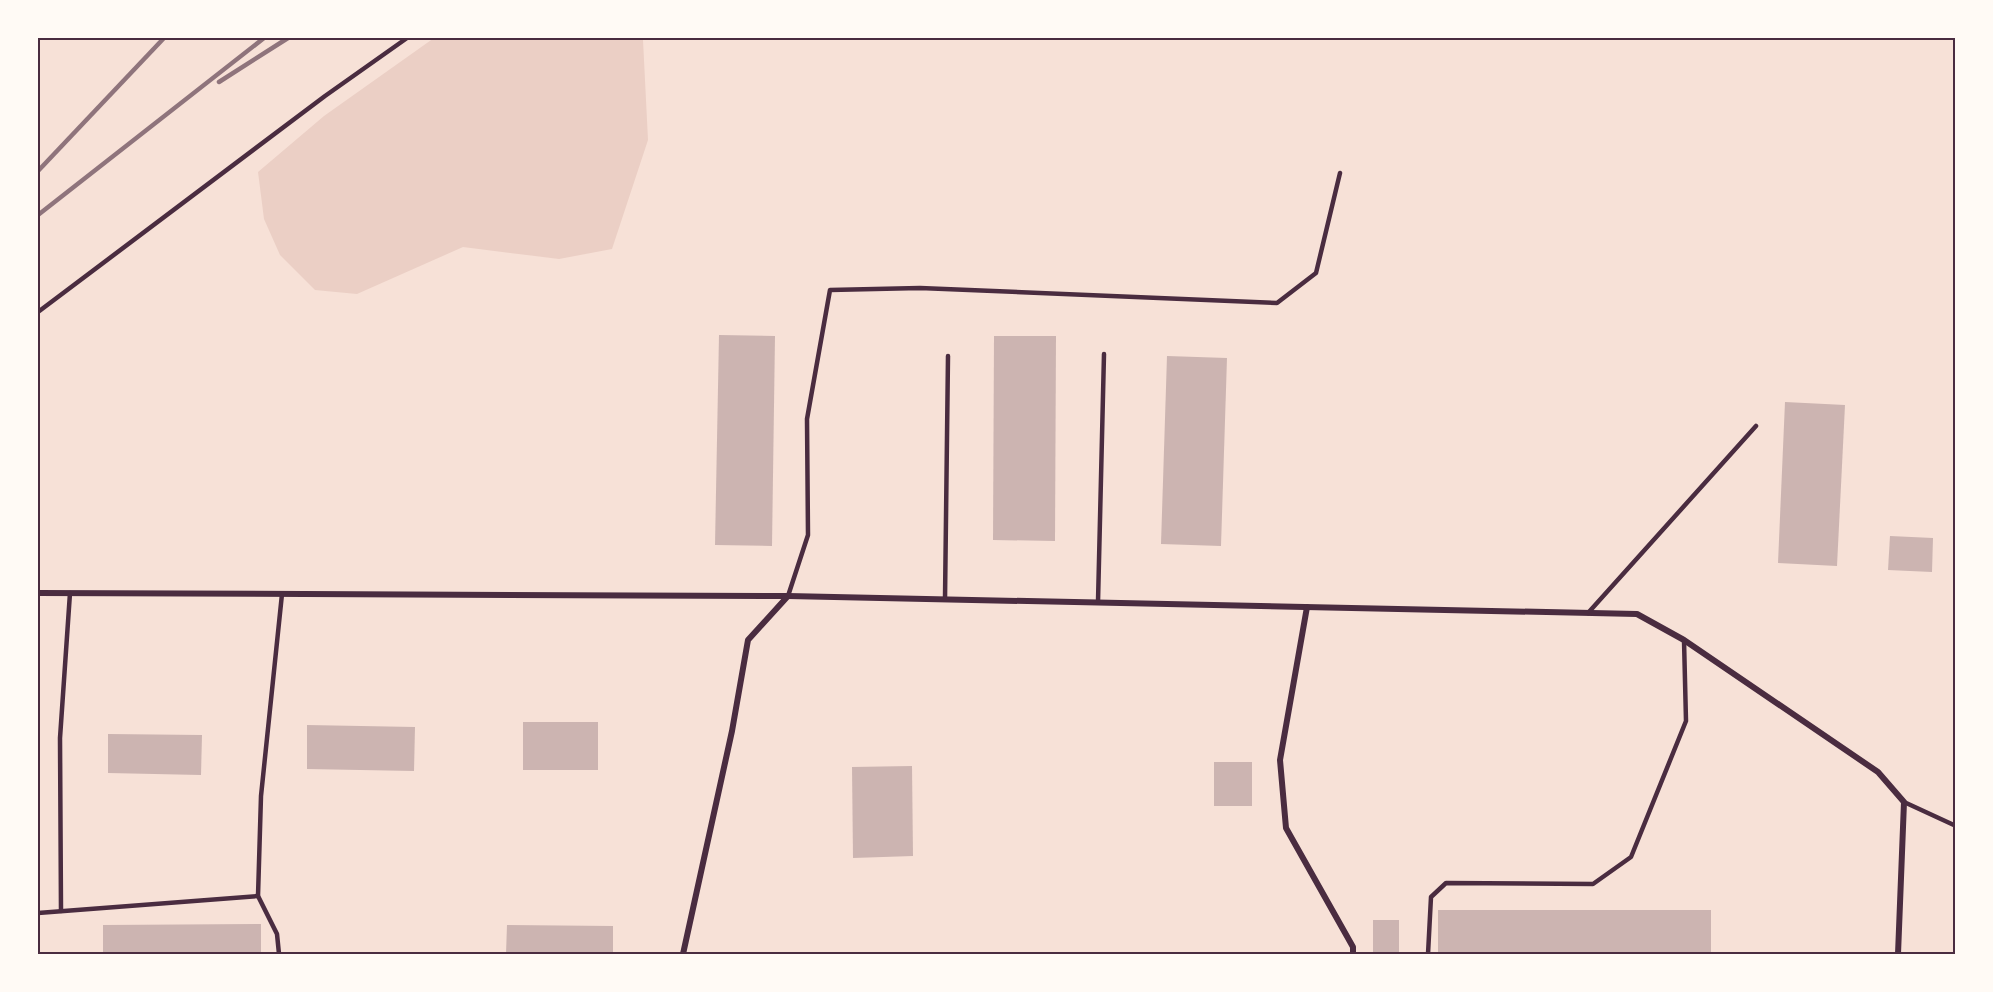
<svg xmlns="http://www.w3.org/2000/svg" width="1993" height="992" font-family="'PT Sans Narrow',sans-serif">
  <style>
    .green { fill: #ebcfc5 }
    .building { fill: #ccb4b1 }
    .lines { fill: none; stroke-linecap: round; stroke-linejoin: round }
    .service { stroke: #4a2c40; stroke-width: 4.5 }
    .minor { stroke: #4a2c40; stroke-width: 6 }
    .rail { stroke: #8f747c; stroke-width: 4.5 }
    .neatline { fill: none; stroke: #4a2c40; stroke-width: 2 }
  </style>
  <rect width="100%" height="100%" fill="#f7e1d7"/>
  <polygon class="green" points="434,38 641,38 643,40 648,140 612,249 559,259 463,247 357,294 315,290 280,255 264,219 258,172 324,116"/>
  <g class="building">
    <polygon points="719,335 775,336 772,546 715,545"/>
    <polygon points="994,336 1056,336 1055,541 993,540"/>
    <polygon points="1167,356 1227,358 1221,546 1161,544"/>
    <polygon points="1785,402 1845,405 1837,566 1778,563"/>
    <polygon points="1890,536 1933,538 1932,572 1888,570"/>
    <rect x="523" y="722" width="75" height="48"/>
    <polygon points="307,725 415,727 414,771 307,769"/>
    <polygon points="108,734 202,735 201,775 108,773"/>
    <rect x="1214" y="762" width="38" height="44"/>
    <polygon points="912,766 913,856 853,858 852,767"/>
    <rect x="1438" y="910" width="273" height="44"/>
    <rect x="1373" y="920" width="26" height="34"/>
    <polygon points="261,924 261,954 103,954 103,925"/>
    <polygon points="507,925 613,926 613,954 506,954"/>
  </g>
  <g class="lines">
    <g class="service">
      <polyline points="38,312 325,96 407,38"/>
      <polyline points="788,596 808,535 807,419 830,290 920,288 1277,303 1316,273 1340,173"/>
      <polyline points="945,599 948,356"/>
      <polyline points="1098,602 1104,354"/>
      <polyline points="1588,613 1756,426"/>
      <polyline points="1904,802 1956,826"/>
      <polyline points="61,911 60,738 70,593"/>
      <polyline points="38,913 258,896"/>
      <polyline points="279,954 277,934 258,896 261,796 282,594"/>
      <polyline points="1428,954 1431,897 1446,883 1593,884 1631,857 1686,721 1684,640"/>
    </g>
    <g class="minor">
      <polyline points="38,593 788,596 1637,614 1684,640 1878,772 1904,802 1898,954"/>
      <polyline points="1307,607 1280,760 1286,828 1353,947 1353,954"/>
      <polyline points="683,954 732,731 748,640 788,596"/>
    </g>
    <g class="rail">
      <polyline points="219,82 288,38"/>
      <polyline points="38,171 164,38"/>
      <polyline points="38,215 264,38"/>
    </g>
  </g>
  <rect width="1993" height="992" fill="none" stroke="#fffaf5" stroke-width="78"/>
  <rect x="39" y="39" width="1915" height="914" class="neatline"/>
</svg>
